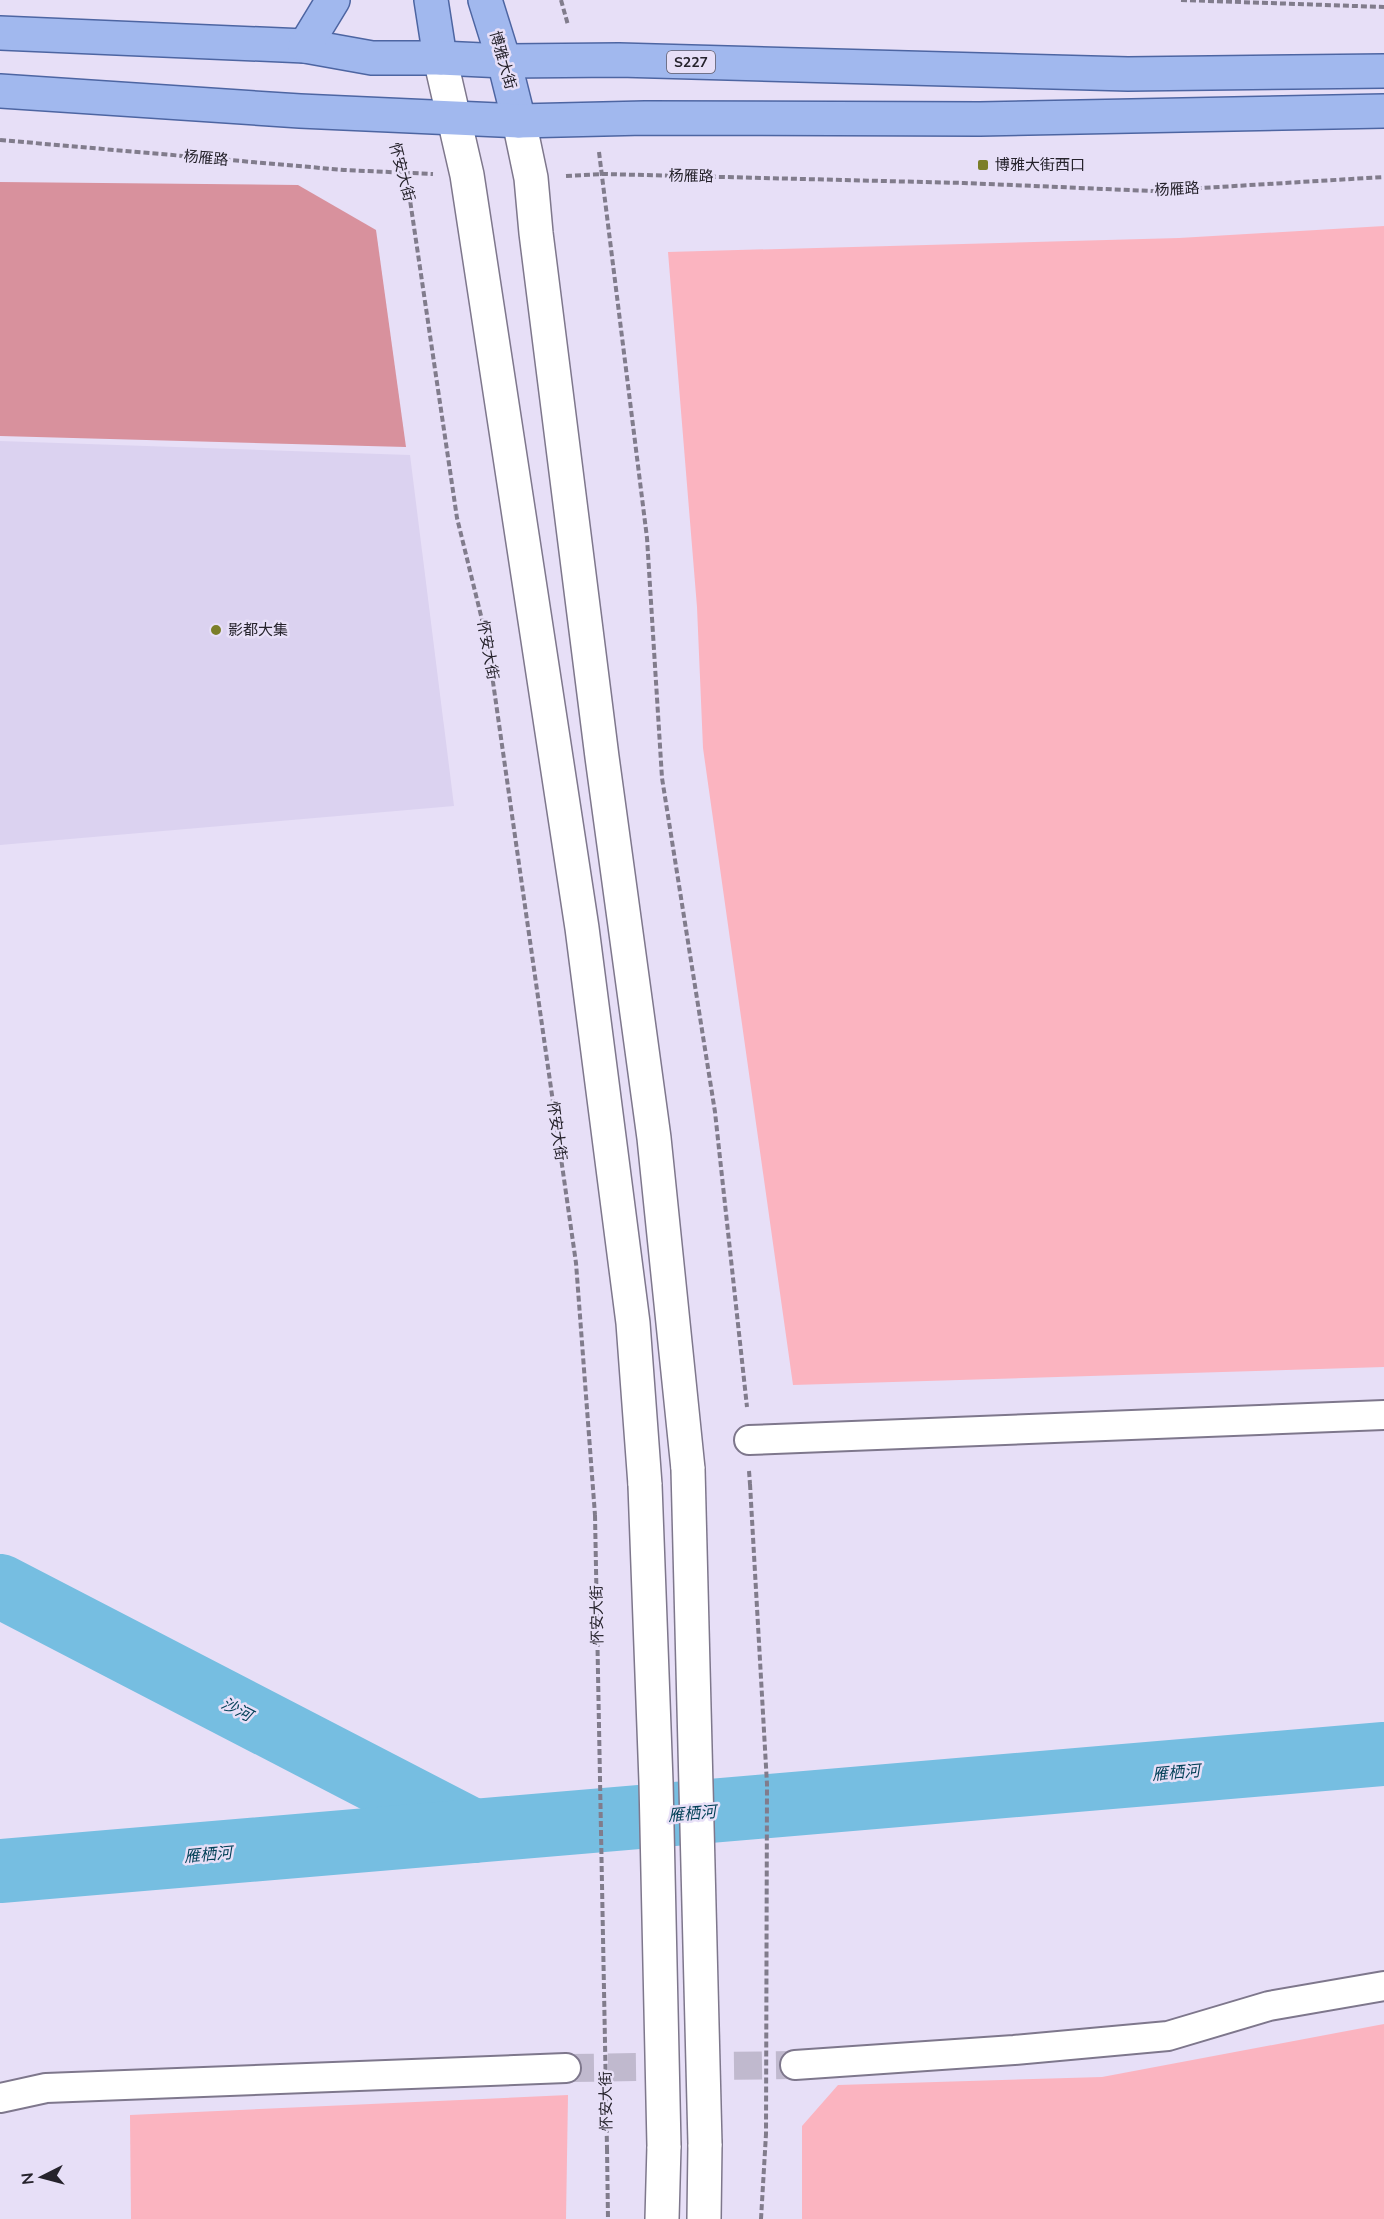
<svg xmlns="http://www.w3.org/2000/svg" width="1384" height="2219" font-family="'Nunito Sans','Noto Sans SC',sans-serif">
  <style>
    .built { fill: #dbd2f0 }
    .green { fill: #fbb4c0 }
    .forest { fill: #d8919d }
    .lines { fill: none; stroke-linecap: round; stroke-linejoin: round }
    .river { stroke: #76bee1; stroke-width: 64 }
    .minor-tunnel { stroke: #c0b9ce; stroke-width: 28; stroke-dasharray: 28 14; stroke-linecap: butt }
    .minor-casing { stroke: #7e778c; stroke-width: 32 }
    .secondary-casing { stroke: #7e778c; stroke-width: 36 }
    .primary-casing { stroke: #4d65a2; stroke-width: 36 }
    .path { stroke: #817c8c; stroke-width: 4; stroke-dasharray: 6 3; stroke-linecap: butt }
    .minor { stroke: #fff; stroke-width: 28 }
    .secondary { stroke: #fff; stroke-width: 33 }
    .primary { stroke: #a1b8ee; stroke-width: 33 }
    .secondary-bridge-casing { stroke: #7e778c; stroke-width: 36; stroke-linecap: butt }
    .path-bridge { stroke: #817c8c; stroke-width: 4; stroke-dasharray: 6 3; stroke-linecap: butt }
    .secondary-bridge { stroke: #fff; stroke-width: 33 }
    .poi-dot { fill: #7b7e28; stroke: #e7dff7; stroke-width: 2 }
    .labels { text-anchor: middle; stroke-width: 5; stroke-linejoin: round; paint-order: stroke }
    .shield { fill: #e7dff7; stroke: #605b69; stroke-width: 1.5 }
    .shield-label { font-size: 14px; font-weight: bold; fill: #26232c }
    .street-label { font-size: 15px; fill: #26232c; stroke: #e7dff7 }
    .poi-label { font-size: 15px; fill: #26232c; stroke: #e7dff7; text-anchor: start }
    .water-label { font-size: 16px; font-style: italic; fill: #003f56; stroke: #e7dff7 }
  </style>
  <rect width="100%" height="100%" fill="#e7dff7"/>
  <polygon class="built" points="0,441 410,455 454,806 0,845"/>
  <g class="green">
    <polygon points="1384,226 1384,1367 793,1385 703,748 697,607 668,252 1179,238"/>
    <polygon points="1384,2024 1384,2219 802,2219 802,2126 838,2085 1102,2077"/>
    <polygon points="568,2095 566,2219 131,2219 130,2115"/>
  </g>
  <polygon class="forest" points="0,182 298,185 376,230 406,447 0,436"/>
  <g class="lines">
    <g class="river">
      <polyline points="0,1586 473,1831"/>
      <polyline points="0,1871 1384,1754"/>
    </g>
    <polyline class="minor-tunnel" points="566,2068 795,2065"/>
    <g class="minor-casing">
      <g id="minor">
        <polyline points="749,1440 1384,1415"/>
        <polyline points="795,2065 1014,2050 1168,2036 1269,2006 1384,1986"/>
        <polyline points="0,2098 46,2088 566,2068"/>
      </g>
    </g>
    <g class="secondary-casing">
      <g id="secondary">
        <polyline points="440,58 467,175 582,928 633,1323 645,1485"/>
        <polyline points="519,121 531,178 536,233 602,757 654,1138 688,1469"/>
        <polyline points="662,2219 664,2146"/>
        <polyline points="704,2219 705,2144"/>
      </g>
    </g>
    <g class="primary-casing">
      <g id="primary">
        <polyline points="431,0 440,58"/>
        <polyline points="485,0 504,61 519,121"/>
        <polyline points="0,33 305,46 372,58 440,58 504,61 619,60 1128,74 1384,71"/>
        <polyline points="305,46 333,0"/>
        <polyline points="0,91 300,111 519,121 645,118 980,119 1384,111"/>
      </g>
    </g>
    <g class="path">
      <polyline points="561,0 568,25"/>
      <polyline points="1181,0 1384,7"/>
      <polyline points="0,140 344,170 433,174"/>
      <polyline points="396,150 410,200 457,518 487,640 576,1263 595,1515"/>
      <polyline points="599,152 647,538 662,778 715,1112 747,1407"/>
      <polyline points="566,176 603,174 964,183 1152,191 1384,177"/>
      <polyline points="749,1471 750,1484"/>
      <polyline points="607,2148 608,2219"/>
      <polyline points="761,2219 766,2134"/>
    </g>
    <use href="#minor" class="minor"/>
    <use href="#secondary" class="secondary"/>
    <use href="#primary" class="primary"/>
    <g class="secondary-bridge-casing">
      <g id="secondary-bridge">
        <polyline points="688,1469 705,2144"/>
        <polyline points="645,1485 656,1782 664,2146"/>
      </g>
    </g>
    <g class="path-bridge">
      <polyline points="750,1484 767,1784 766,2134"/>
      <polyline points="595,1515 607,2148"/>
    </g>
    <use href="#secondary-bridge" class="secondary-bridge"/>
  </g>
  <g class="poi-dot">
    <rect x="977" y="159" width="12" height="12" rx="3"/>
    <circle cx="216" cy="630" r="6"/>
  </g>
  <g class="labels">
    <rect class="shield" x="667" y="51" width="48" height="22" rx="4.5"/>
    <g class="shield-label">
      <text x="691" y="67">S227</text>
    </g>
    <g class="street-label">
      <text transform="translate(503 60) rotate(74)" y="5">博雅大街</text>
      <text transform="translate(206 158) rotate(5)" y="5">杨雁路</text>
      <text transform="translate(402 172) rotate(75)" y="5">怀安大街</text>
      <text transform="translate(691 176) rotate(1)" y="5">杨雁路</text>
      <text transform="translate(1177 189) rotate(-3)" y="5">杨雁路</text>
      <text transform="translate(488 650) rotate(80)" y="5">怀安大街</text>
      <text transform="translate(557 1131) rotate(82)" y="5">怀安大街</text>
      <text transform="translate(597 1615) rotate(-91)" y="5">怀安大街</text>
      <text transform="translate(606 2101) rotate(-91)" y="5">怀安大街</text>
    </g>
    <g class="poi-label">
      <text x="995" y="170">博雅大街西口</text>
      <text x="228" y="635">影都大集</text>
    </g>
    <g class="water-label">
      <text transform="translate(237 1709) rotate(27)" y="6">沙河</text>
      <text transform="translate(1176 1772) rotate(-5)" y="6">雁栖河</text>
      <text transform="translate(692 1813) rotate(-5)" y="6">雁栖河</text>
      <text transform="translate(208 1854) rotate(-5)" y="6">雁栖河</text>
    </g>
  </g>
  <g transform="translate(42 2177) rotate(264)" stroke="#e7dff7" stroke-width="4.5" paint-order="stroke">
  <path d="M0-4.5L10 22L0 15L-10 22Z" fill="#26232c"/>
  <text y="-9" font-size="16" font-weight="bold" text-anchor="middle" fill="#26232c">N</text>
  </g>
</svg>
